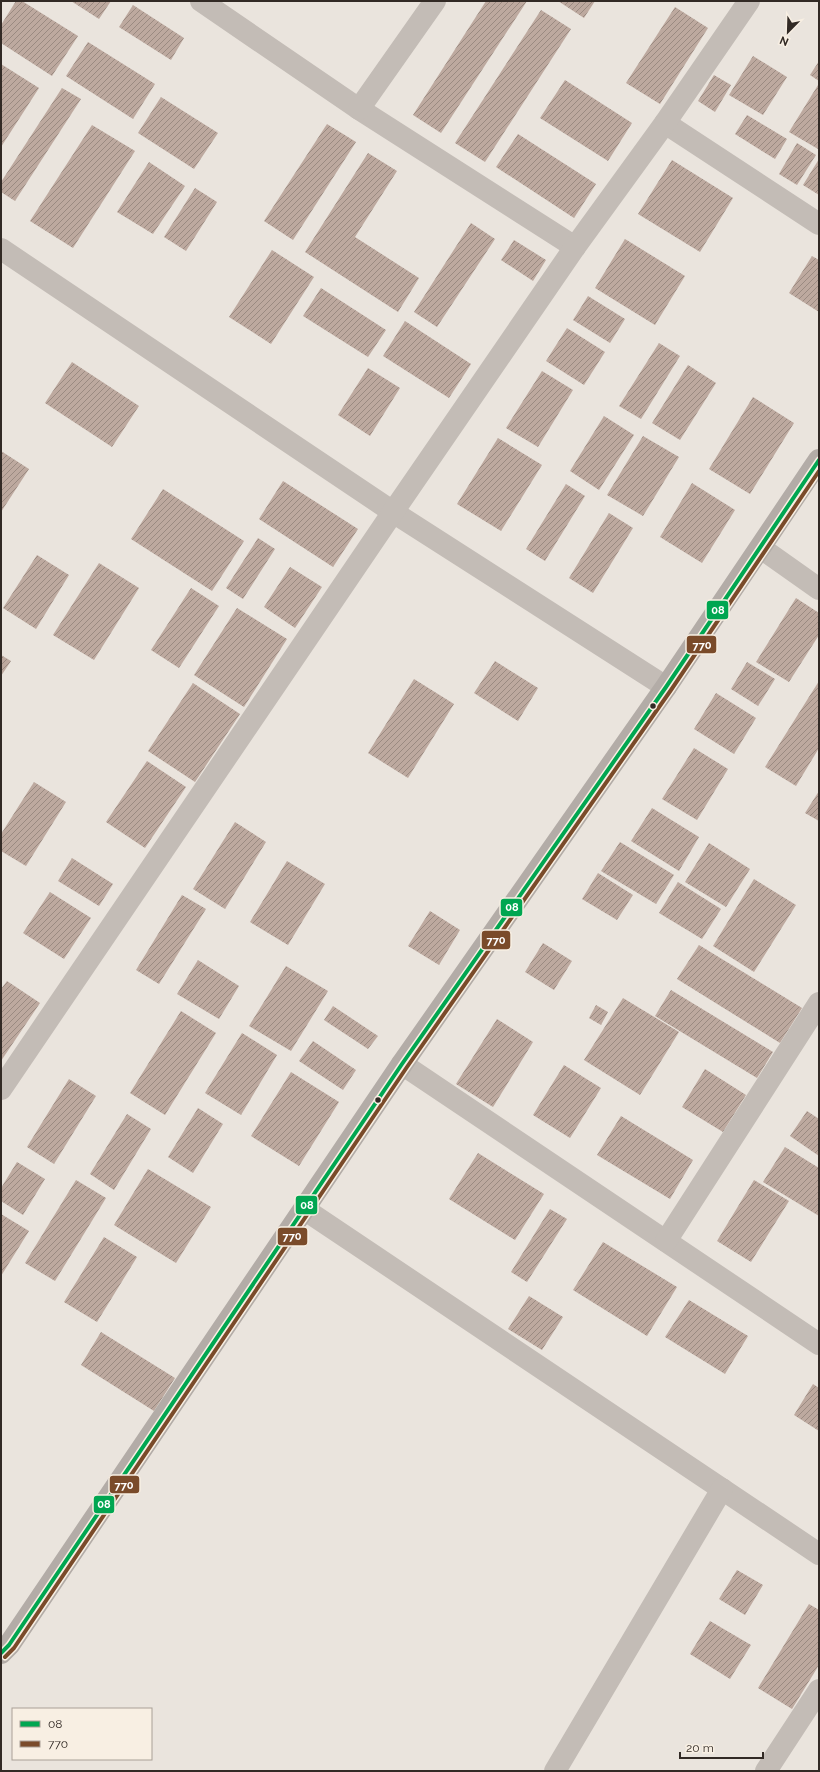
<svg xmlns="http://www.w3.org/2000/svg" width="820" height="1772" font-family="Raleway,sans-serif">
  <style>
    .building { fill: url(#building-hatch) }
    .lines { fill: none; stroke-linecap: round; stroke-linejoin: round }
    .street { stroke: #c3bcb6; stroke-width: 22 }
    .secondary { stroke: #b3aca7; stroke-width: 22 }
    .bus-1-casing { stroke: #f8efe3; stroke-width: 7 }
    .bus-2-casing { stroke: #f8efe3; stroke-width: 7 }
    .bus-1 { stroke: #00a651; stroke-width: 4 }
    .bus-2 { stroke: #7a4b2a; stroke-width: 4 }
    .bus-dot { fill: #322a25; stroke: #f8efe3; stroke-width: 1.5 }
    .line-badge { stroke: #f8efe3; stroke-width: 1.5 }
    .badge-label { font-size: 11px; text-anchor: middle; font-weight: bold; fill: #fff }
  </style>
  <defs>
    <pattern id="building-hatch" width="6" height="6" patternUnits="userSpaceOnUse"><rect width="6" height="6" fill="#bda99f"/><path d="M-1 1l2-2M0 6l6-6M5 7l2-2" fill="none" stroke="#9a8a81"/></pattern>
  </defs>
  <rect width="100%" height="100%" fill="#eae4dd"/>
  <g class="building">
    <polygon points="16,1 22,1 78,36 52,76 1,43 1,25"/>
    <polygon points="71,1 111,1 99,19"/>
    <polygon points="486,1 527,1 441,133 413,115"/>
    <polygon points="558,1 595,1 584,18"/>
    <polygon points="133,5 184,38 171,60 119,27"/>
    <polygon points="675,7 708,28 660,104 626,83"/>
    <polygon points="541,10 571,29 485,162 455,143"/>
    <polygon points="88,42 155,84 133,119 66,76"/>
    <polygon points="753,56 787,77 763,115 729,95"/>
    <polygon points="819,61 819,81 810,75"/>
    <polygon points="1,64 39,88 1,147"/>
    <polygon points="714,75 731,85 715,112 698,101"/>
    <polygon points="565,80 632,123 608,161 540,118"/>
    <polygon points="818,85 819,85 818,149 789,132"/>
    <polygon points="62,88 81,99 15,201 1,192 1,182"/>
    <polygon points="161,97 218,133 194,169 138,133"/>
    <polygon points="747,115 787,139 775,159 735,134"/>
    <polygon points="327,124 356,142 293,240 264,221"/>
    <polygon points="92,125 135,151 73,248 30,221"/>
    <polygon points="518,134 596,184 574,218 496,167"/>
    <polygon points="797,143 816,155 797,185 779,174"/>
    <polygon points="368,153 397,171 355,237 419,278 398,312 305,252"/>
    <polygon points="819,159 819,195 803,185"/>
    <polygon points="672,160 733,198 700,252 638,214"/>
    <polygon points="149,162 185,186 153,234 117,212"/>
    <polygon points="195,188 217,202 186,251 164,237"/>
    <polygon points="471,223 495,239 437,327 414,312"/>
    <polygon points="625,239 685,276 655,325 595,288"/>
    <polygon points="514,240 546,260 533,281 501,260"/>
    <polygon points="272,250 314,277 271,344 229,317"/>
    <polygon points="812,256 819,260 819,312 789,293"/>
    <polygon points="321,288 386,330 368,357 303,316"/>
    <polygon points="588,296 625,319 610,343 573,320"/>
    <polygon points="405,321 471,364 449,398 383,356"/>
    <polygon points="567,328 605,352 584,385 546,361"/>
    <polygon points="659,343 680,356 641,419 619,406"/>
    <polygon points="72,362 139,406 112,447 45,403"/>
    <polygon points="688,365 716,383 680,440 652,423"/>
    <polygon points="368,368 400,388 370,436 338,415"/>
    <polygon points="542,371 573,390 538,447 506,428"/>
    <polygon points="753,397 794,423 750,494 709,469"/>
    <polygon points="604,416 634,435 599,490 570,471"/>
    <polygon points="643,436 679,457 643,516 607,495"/>
    <polygon points="498,438 542,465 501,531 457,504"/>
    <polygon points="1,451 29,469 1,512"/>
    <polygon points="283,481 358,529 333,567 259,519"/>
    <polygon points="692,483 735,510 702,563 660,537"/>
    <polygon points="566,484 585,496 545,561 526,549"/>
    <polygon points="163,489 244,541 212,591 131,539"/>
    <polygon points="609,513 633,528 593,593 569,578"/>
    <polygon points="258,538 275,549 243,599 226,588"/>
    <polygon points="37,555 69,575 36,629 3,608"/>
    <polygon points="99,563 139,588 94,660 53,635"/>
    <polygon points="290,567 322,587 295,628 264,607"/>
    <polygon points="191,588 219,606 179,668 151,650"/>
    <polygon points="796,598 819,613 819,635 789,682 756,662"/>
    <polygon points="237,608 287,639 244,707 194,675"/>
    <polygon points="1,655 11,661 1,676"/>
    <polygon points="495,661 538,688 518,721 474,693"/>
    <polygon points="747,662 775,679 758,706 731,689"/>
    <polygon points="414,679 454,704 408,778 368,753"/>
    <polygon points="819,681 819,748 796,786 765,767"/>
    <polygon points="193,683 240,714 195,782 148,751"/>
    <polygon points="716,693 756,718 734,754 694,729"/>
    <polygon points="694,748 728,769 697,820 662,799"/>
    <polygon points="147,761 186,787 145,848 106,822"/>
    <polygon points="34,782 66,802 26,866 1,851 1,834"/>
    <polygon points="819,791 819,821 805,813"/>
    <polygon points="652,808 699,837 679,871 631,841"/>
    <polygon points="235,822 266,842 225,909 193,889"/>
    <polygon points="620,842 674,875 656,904 601,871"/>
    <polygon points="709,843 750,869 726,907 685,882"/>
    <polygon points="72,858 113,884 99,906 58,881"/>
    <polygon points="287,861 325,884 288,945 250,922"/>
    <polygon points="598,873 633,895 617,920 582,899"/>
    <polygon points="754,879 796,905 754,972 713,946"/>
    <polygon points="678,882 721,909 702,939 659,913"/>
    <polygon points="50,892 91,918 64,959 23,933"/>
    <polygon points="182,895 206,909 159,984 136,970"/>
    <polygon points="430,911 460,930 439,965 408,946"/>
    <polygon points="543,943 572,961 554,990 525,972"/>
    <polygon points="699,945 802,1008 780,1043 677,979"/>
    <polygon points="198,960 239,986 219,1019 177,994"/>
    <polygon points="286,966 328,991 291,1051 249,1026"/>
    <polygon points="7,981 40,1003 1,1061 1,989"/>
    <polygon points="671,990 773,1052 757,1078 655,1016"/>
    <polygon points="623,998 679,1032 640,1095 584,1060"/>
    <polygon points="596,1005 608,1012 601,1025 589,1018"/>
    <polygon points="333,1006 378,1036 368,1049 324,1020"/>
    <polygon points="181,1011 216,1033 165,1115 130,1093"/>
    <polygon points="497,1019 533,1042 493,1107 456,1084"/>
    <polygon points="242,1033 277,1055 241,1115 205,1093"/>
    <polygon points="313,1041 356,1070 343,1090 299,1061"/>
    <polygon points="564,1065 601,1088 570,1138 533,1115"/>
    <polygon points="705,1069 746,1095 723,1132 682,1107"/>
    <polygon points="291,1072 339,1102 299,1166 251,1136"/>
    <polygon points="69,1079 96,1096 54,1164 27,1147"/>
    <polygon points="198,1108 223,1124 193,1173 168,1157"/>
    <polygon points="807,1111 819,1119 819,1156 790,1136"/>
    <polygon points="127,1114 151,1129 114,1190 90,1174"/>
    <polygon points="621,1116 693,1160 670,1199 597,1155"/>
    <polygon points="785,1147 819,1168 819,1216 763,1182"/>
    <polygon points="478,1153 544,1194 515,1240 449,1199"/>
    <polygon points="17,1162 45,1179 23,1215 1,1201 1,1188"/>
    <polygon points="148,1169 211,1207 176,1263 114,1225"/>
    <polygon points="76,1180 106,1198 55,1281 25,1263"/>
    <polygon points="754,1180 789,1201 751,1262 717,1241"/>
    <polygon points="550,1209 567,1219 527,1282 511,1272"/>
    <polygon points="1,1214 29,1231 1,1276"/>
    <polygon points="104,1237 137,1257 97,1322 64,1302"/>
    <polygon points="603,1242 677,1287 647,1336 573,1290"/>
    <polygon points="529,1296 563,1317 542,1350 508,1329"/>
    <polygon points="689,1300 748,1336 725,1374 665,1337"/>
    <polygon points="101,1332 175,1378 154,1411 81,1365"/>
    <polygon points="813,1384 819,1388 819,1431 794,1415"/>
    <polygon points="737,1570 763,1585 745,1615 719,1599"/>
    <polygon points="809,1604 819,1610 819,1665 792,1709 758,1688"/>
    <polygon points="710,1621 751,1645 730,1679 690,1654"/>
  </g>
  <g class="lines">
    <g class="street">
      <polyline points="201,1 359,109 575,247"/>
      <polyline points="359,109 435,1"/>
      <polyline points="665,123 819,224"/>
      <polyline points="1,249 393,512 666,687"/>
      <polyline points="761,548 819,589"/>
      <polyline points="402,1064 819,1344"/>
      <polyline points="1,1089 393,512 575,247 665,123 749,1"/>
      <polyline points="304,1209 819,1554"/>
      <polyline points="666,1241 819,1003"/>
      <polyline points="555,1771 722,1489"/>
      <polyline points="766,1771 819,1690"/>
    </g>
    <polyline class="secondary" points="1,1653 9,1645 402,1064 666,687 819,460"/>
    <g class="bus-1-casing">
      <polyline id="bus-1" points="1,1653 9,1645 402,1064 666,687 819,460"/>
    </g>
    <g class="bus-2-casing">
      <polyline id="bus-2" points="5,1657 14,1648 407,1067 671,690 819,471"/>
    </g>
    <use href="#bus-1" class="bus-1"/>
    <use href="#bus-2" class="bus-2"/>
  </g>
  <g class="bus-dot">
    <circle cx="653" cy="706" r="3.5"/>
    <circle cx="378" cy="1100" r="3.5"/>
  </g>
  <g class="line-badge">
    <rect x="706" y="600" width="23" height="20" rx="4" fill="#00a651"/>
    <rect x="686" y="635" width="31" height="19" rx="4" fill="#7a4b2a"/>
    <rect x="500" y="898" width="23" height="19" rx="4" fill="#00a651"/>
    <rect x="481" y="930" width="30" height="20" rx="4" fill="#7a4b2a"/>
    <rect x="295" y="1195" width="23" height="20" rx="4" fill="#00a651"/>
    <rect x="277" y="1227" width="31" height="19" rx="4" fill="#7a4b2a"/>
    <rect x="109" y="1475" width="31" height="19" rx="4" fill="#7a4b2a"/>
    <rect x="93" y="1495" width="22" height="19" rx="4" fill="#00a651"/>
  </g>
  <g class="badge-label">
    <text x="718" y="614">08</text>
    <text x="702" y="649">770</text>
    <text x="512" y="911">08</text>
    <text x="496" y="944">770</text>
    <text x="307" y="1209">08</text>
    <text x="292" y="1240">770</text>
    <text x="124" y="1489">770</text>
    <text x="104" y="1508">08</text>
  </g>
  <rect width="820" height="1772" fill="none" stroke="#322a25" stroke-width="4"/>
  <rect x="12" y="1708" width="140" height="52" fill="#f8efe3" stroke="#a9a097"/>
  <rect x="20" y="1721" width="20" height="6" fill="#00a651" stroke="#a9a097"/>
  <text x="48" y="1728" font-size="12" fill="#322a25">08</text>
  <rect x="20" y="1741" width="20" height="6" fill="#7a4b2a" stroke="#a9a097"/>
  <text x="48" y="1748" font-size="12" fill="#322a25">770</text>
  <g transform="translate(788 32) rotate(203)" stroke="#f8efe3" stroke-width="3" paint-order="stroke">
  <path d="M0-3L7 15L0 10L-7 15Z" fill="#322a25"/>
  <text y="-6" font-size="11" font-weight="bold" text-anchor="middle" fill="#322a25">N</text>
  </g>
  <path d="M680 1752v6h83v-6" fill="none" stroke="#322a25" stroke-width="2"/>
  <text x="686" y="1752" font-size="12" fill="#322a25" stroke="#f8efe3" stroke-width="3" paint-order="stroke">20 m</text>
</svg>
